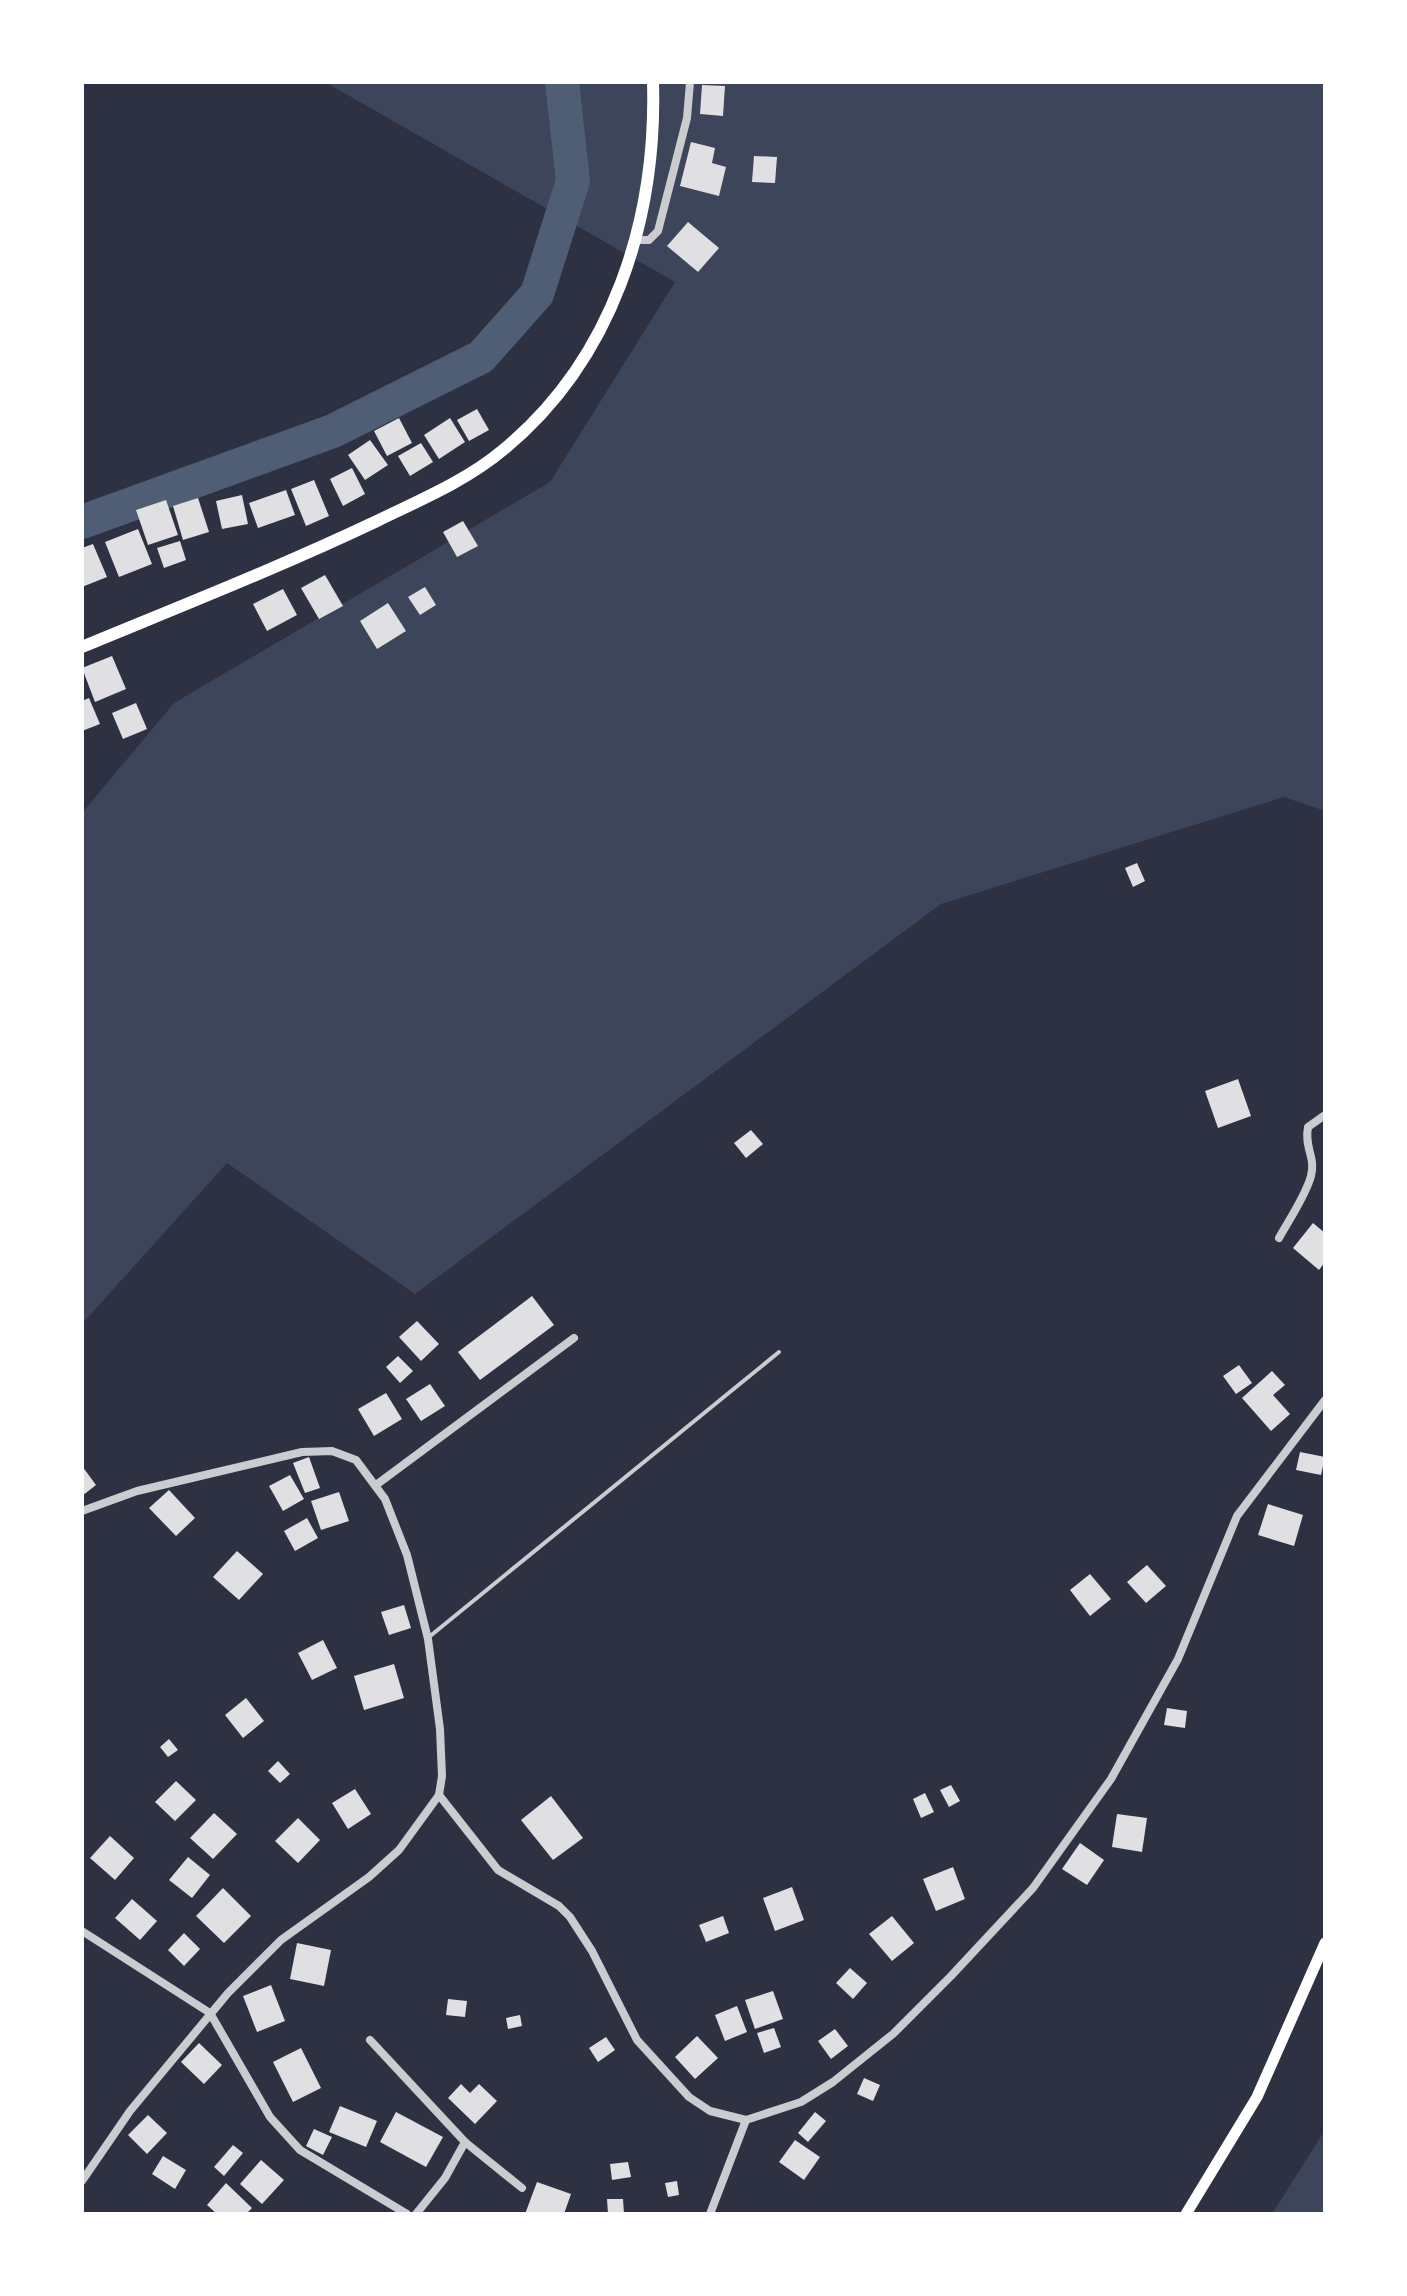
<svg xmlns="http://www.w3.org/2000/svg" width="1407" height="2296" font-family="'Varela Round',sans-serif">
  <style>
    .green { fill: #3c4559 }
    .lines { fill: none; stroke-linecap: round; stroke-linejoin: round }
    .river { stroke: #4f5d75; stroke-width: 34 }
    .building { fill: #e0e0e3 }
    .service { stroke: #caccd0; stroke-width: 4 }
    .minor { stroke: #caccd0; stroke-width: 8 }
    .secondary { stroke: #fff; stroke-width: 11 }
    .primary { stroke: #fff; stroke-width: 12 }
  </style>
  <rect width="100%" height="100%" fill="#2d3142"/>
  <g class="green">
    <polygon points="325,82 1325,82 1325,811 1284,797 941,904 415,1294 227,1163 82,1324 82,813 174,703 550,482 675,282"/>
    <polygon points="1325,2130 1325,2214 1272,2214"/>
  </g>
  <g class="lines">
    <polyline class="river" points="82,522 333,431 481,357 537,294 573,181 562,82"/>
  </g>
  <g class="building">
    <polygon points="702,85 725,86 723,116 700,114"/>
    <polygon points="691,142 715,148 712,163 726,167 719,196 680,186"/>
    <polygon points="754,156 777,157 775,183 752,182"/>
    <polygon points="688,222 719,248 698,272 667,246"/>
    <polygon points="477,409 489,430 469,441 457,420"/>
    <polygon points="399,418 412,443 387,456 374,431"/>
    <polygon points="450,418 465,442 439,459 424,435"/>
    <polygon points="370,440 388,465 365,480 348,455"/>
    <polygon points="421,443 433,462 410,476 398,456"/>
    <polygon points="352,468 365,494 343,506 330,479"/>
    <polygon points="314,480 329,516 306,526 291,489"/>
    <polygon points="286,490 295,515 258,528 249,503"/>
    <polygon points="242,495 248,524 222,529 216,501"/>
    <polygon points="198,498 209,532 183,540 173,506"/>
    <polygon points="166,500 178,535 148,545 136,510"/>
    <polygon points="463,521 478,546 457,557 443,532"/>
    <polygon points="138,529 152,564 119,577 105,542"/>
    <polygon points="180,541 186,560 164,568 157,548"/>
    <polygon points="93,544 107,577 82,587 82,548"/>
    <polygon points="325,575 343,606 319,619 301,588"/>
    <polygon points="425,587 436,605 420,615 408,597"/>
    <polygon points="283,589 297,615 267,631 253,604"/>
    <polygon points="388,603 406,631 377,649 360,621"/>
    <polygon points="112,656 126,689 95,702 82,668"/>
    <polygon points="89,698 100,724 82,731 82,701"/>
    <polygon points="136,703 147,729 123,739 112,713"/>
    <polygon points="1137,863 1145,881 1133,887 1125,868"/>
    <polygon points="1238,1079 1251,1116 1218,1128 1205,1091"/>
    <polygon points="751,1130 763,1144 746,1158 734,1143"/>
    <polygon points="1313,1223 1325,1233 1325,1262 1319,1270 1293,1248"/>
    <polygon points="532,1296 554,1325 480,1380 458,1352"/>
    <polygon points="417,1321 439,1344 421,1361 399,1337"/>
    <polygon points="398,1356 413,1371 400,1383 386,1367"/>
    <polygon points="1239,1365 1252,1383 1236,1394 1223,1376"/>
    <polygon points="1272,1371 1285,1385 1273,1395 1290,1414 1271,1431 1242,1398"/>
    <polygon points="430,1384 445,1406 421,1421 406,1399"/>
    <polygon points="386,1393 402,1419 374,1436 358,1409"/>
    <polygon points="1300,1452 1325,1457 1321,1475 1296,1470"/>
    <polygon points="309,1457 320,1488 305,1493 293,1463"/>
    <polygon points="82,1466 96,1485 82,1496"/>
    <polygon points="290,1475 304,1499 283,1511 269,1486"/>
    <polygon points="169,1490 195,1518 176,1536 149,1508"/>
    <polygon points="339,1492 349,1521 321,1530 311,1501"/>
    <polygon points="1268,1504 1303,1515 1294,1546 1258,1535"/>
    <polygon points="307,1518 318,1538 295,1551 284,1531"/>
    <polygon points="237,1551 263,1574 239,1600 213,1577"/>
    <polygon points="1147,1565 1166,1586 1146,1603 1127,1582"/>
    <polygon points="1090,1574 1111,1599 1090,1616 1070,1590"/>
    <polygon points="404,1605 411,1628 389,1635 381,1612"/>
    <polygon points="323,1640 337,1668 312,1680 298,1653"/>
    <polygon points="394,1664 404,1698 364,1710 354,1676"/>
    <polygon points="246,1698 264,1721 243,1738 225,1715"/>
    <polygon points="1167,1708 1187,1711 1185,1728 1164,1725"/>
    <polygon points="169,1739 178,1750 168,1757 160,1747"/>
    <polygon points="278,1761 290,1774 280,1783 268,1771"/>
    <polygon points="176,1781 196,1800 175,1821 155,1802"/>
    <polygon points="951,1785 960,1801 949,1807 940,1790"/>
    <polygon points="355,1789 371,1814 348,1829 332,1803"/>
    <polygon points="925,1793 934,1812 921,1818 913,1799"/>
    <polygon points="551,1796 583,1838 553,1860 521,1820"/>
    <polygon points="214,1813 237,1834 213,1859 190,1838"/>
    <polygon points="1117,1814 1147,1818 1142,1852 1112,1847"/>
    <polygon points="298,1818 320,1840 298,1863 275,1841"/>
    <polygon points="110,1836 134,1858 115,1880 90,1858"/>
    <polygon points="1080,1843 1104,1860 1087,1885 1062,1869"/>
    <polygon points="188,1857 210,1875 192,1898 169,1880"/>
    <polygon points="953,1867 965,1899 936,1911 923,1879"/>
    <polygon points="792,1887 804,1920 775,1931 763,1898"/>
    <polygon points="223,1888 251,1916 224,1943 196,1916"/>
    <polygon points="132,1899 157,1921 140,1940 115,1918"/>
    <polygon points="723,1916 729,1933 706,1942 699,1925"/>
    <polygon points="892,1916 914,1943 892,1961 869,1934"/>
    <polygon points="184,1933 200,1949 184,1966 168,1950"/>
    <polygon points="297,1943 331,1950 324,1986 290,1979"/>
    <polygon points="850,1968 867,1983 853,1999 836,1983"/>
    <polygon points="271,1985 285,2021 257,2032 243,1996"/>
    <polygon points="773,1991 783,2019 755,2029 745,2000"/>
    <polygon points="448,1999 467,2001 465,2017 446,2015"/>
    <polygon points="737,2006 747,2032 725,2041 715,2015"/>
    <polygon points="520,2015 522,2026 508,2029 506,2018"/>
    <polygon points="774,2028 781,2047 764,2053 757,2033"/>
    <polygon points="835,2029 848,2046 831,2059 818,2041"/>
    <polygon points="697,2036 718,2058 695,2079 675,2057"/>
    <polygon points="606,2037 615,2050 598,2062 589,2048"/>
    <polygon points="199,2043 222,2065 204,2084 181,2062"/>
    <polygon points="301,2048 321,2088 293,2102 273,2062"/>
    <polygon points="864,2078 880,2085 873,2101 857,2094"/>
    <polygon points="461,2084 470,2093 479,2084 497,2101 475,2124 448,2098"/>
    <polygon points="340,2106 377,2121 366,2147 329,2132"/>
    <polygon points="396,2112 443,2137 426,2167 380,2142"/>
    <polygon points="815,2112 826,2121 808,2142 798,2133"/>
    <polygon points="148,2115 167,2133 147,2154 128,2135"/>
    <polygon points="314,2129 332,2137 323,2155 306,2146"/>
    <polygon points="795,2140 820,2157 804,2180 779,2162"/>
    <polygon points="233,2145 243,2153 224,2176 214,2167"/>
    <polygon points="163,2156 186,2170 175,2189 152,2174"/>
    <polygon points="261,2160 284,2180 262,2204 240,2184"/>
    <polygon points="628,2162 631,2177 612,2180 610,2164"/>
    <polygon points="677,2181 679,2195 668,2197 665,2183"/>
    <polygon points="537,2182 571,2194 564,2214 525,2214"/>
    <polygon points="226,2183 252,2208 246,2214 217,2214 207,2205"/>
    <polygon points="607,2199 623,2199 624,2214 608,2214"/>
  </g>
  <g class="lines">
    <polyline class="service" points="429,1637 779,1352"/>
    <g class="minor">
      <polyline points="636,240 649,240 658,231 687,118 690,82"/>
      <path d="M 1279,1238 C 1289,1220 1306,1195 1311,1176 C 1316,1157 1304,1148 1308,1127 L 1325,1115"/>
      <polyline points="376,1485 574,1338"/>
      <polyline points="82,1511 137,1491 302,1452 332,1451 356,1460 385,1499 407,1555 428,1639 440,1729 442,1776 439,1795 399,1850 369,1877 281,1940 228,1993 130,2111 82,2181"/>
      <polyline points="439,1795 498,1870 559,1906 570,1917 592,1951 637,2040 689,2097 710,2111 746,2120"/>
      <polyline points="82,1931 210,2013 270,2117 300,2150 407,2214"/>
      <polyline points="370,2040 465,2142 522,2188"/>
      <polyline points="416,2214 445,2178 465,2142"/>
      <polyline points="710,2214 746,2120 801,2102 833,2082 893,2034 951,1976 1033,1888 1111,1779 1178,1659 1237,1516 1325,1400"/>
    </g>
    <polyline class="secondary" points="1186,2214 1257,2097 1325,1943"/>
    <path class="primary" d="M 82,647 C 181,606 280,567 377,521 C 420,500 466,481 503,450 C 613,360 657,219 653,82"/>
  </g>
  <rect width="1407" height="2296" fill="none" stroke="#ffffff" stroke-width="168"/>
</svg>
